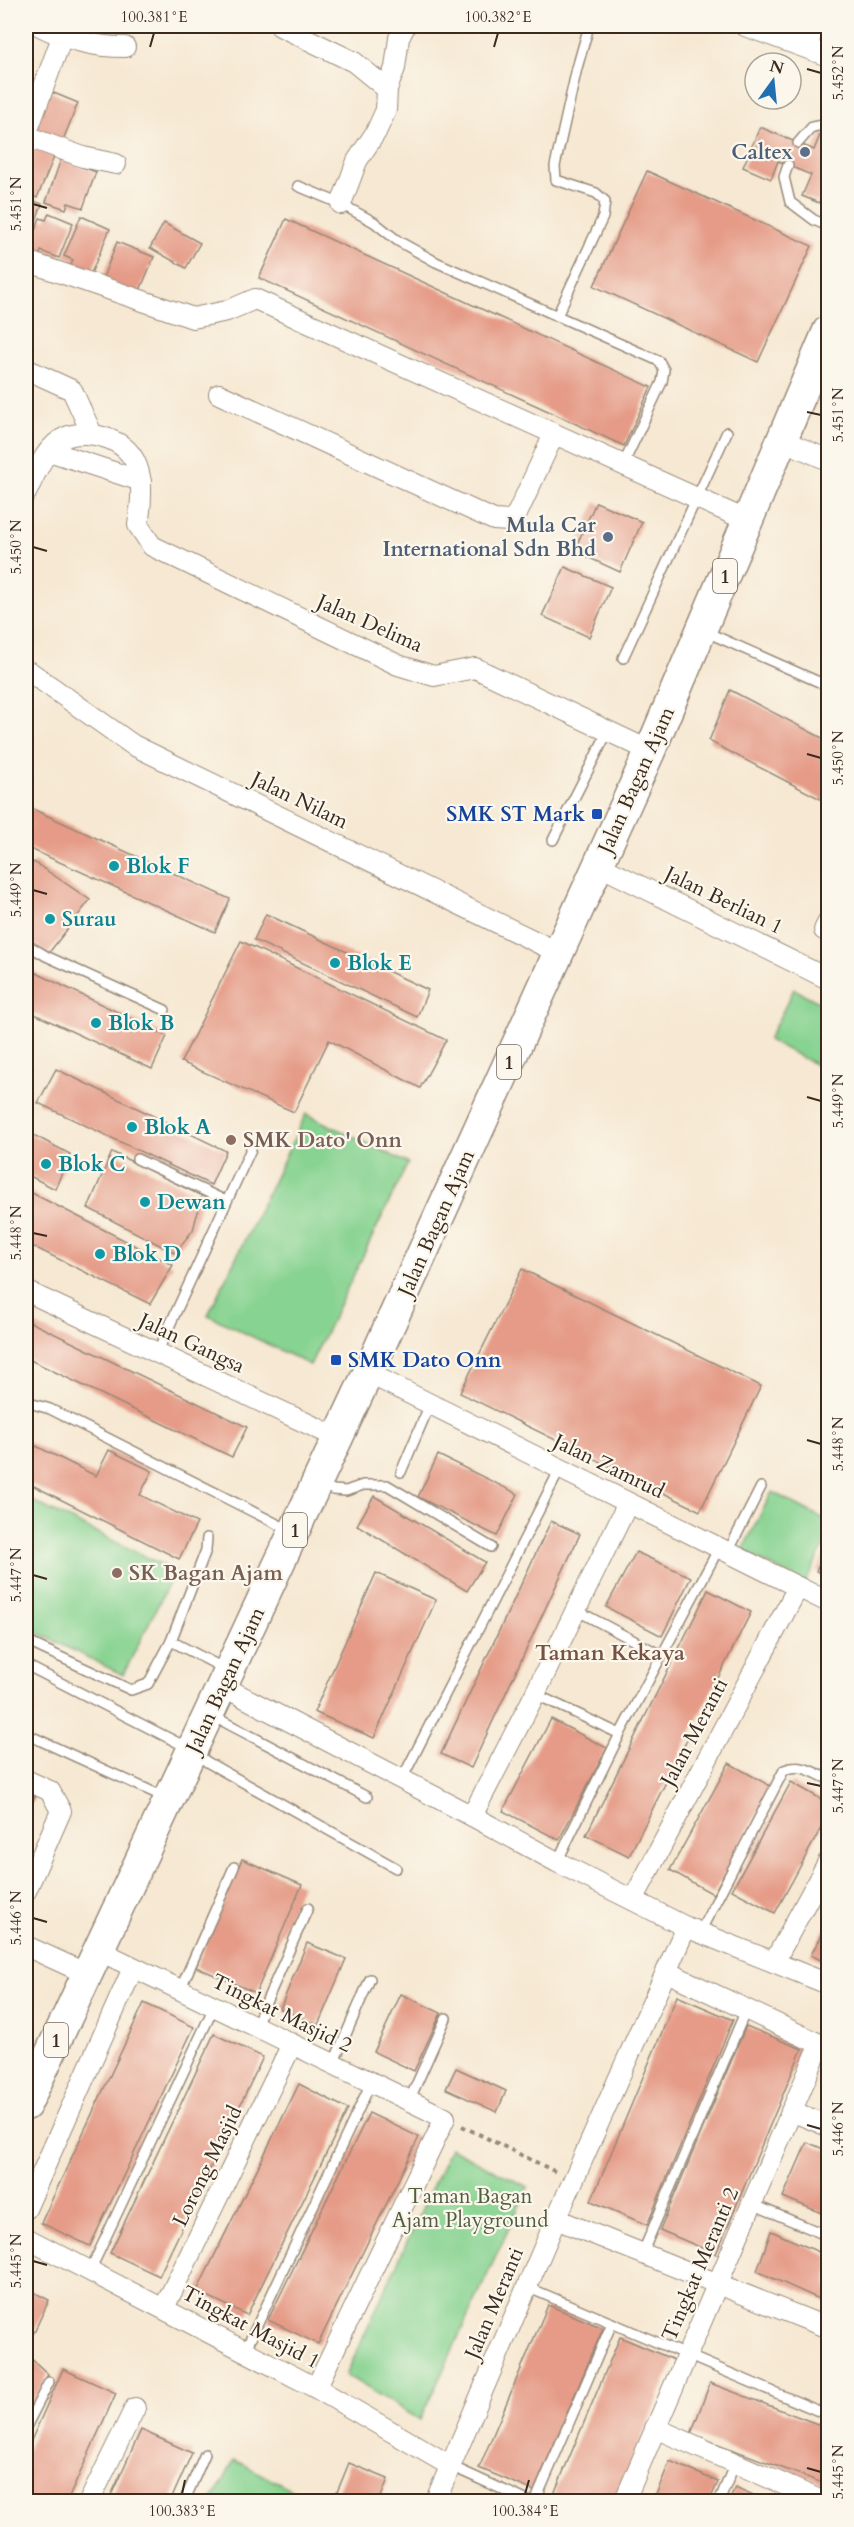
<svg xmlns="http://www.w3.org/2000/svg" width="854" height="2527" font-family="Cardo,serif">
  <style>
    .green { fill: #87d391; stroke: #617e58; stroke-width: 1.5 }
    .building { fill: #e59b87 }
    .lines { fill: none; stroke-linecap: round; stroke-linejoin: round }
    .service-casing { stroke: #988978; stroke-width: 12 }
    .minor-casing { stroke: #988978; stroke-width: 22 }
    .primary-casing { stroke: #988978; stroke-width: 33 }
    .path { stroke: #988978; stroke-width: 4; stroke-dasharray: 4.5 4.5; stroke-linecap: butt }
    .service { stroke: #fff; stroke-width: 9 }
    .minor { stroke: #fff; stroke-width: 20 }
    .primary { stroke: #fff; stroke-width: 30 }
    .ticks { fill: none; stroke: #3b2a1e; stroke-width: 2 }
    .service-dot { fill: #5c6f8a; stroke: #fbf7ec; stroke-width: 2 }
    .transit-dot { fill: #1a4fb4; stroke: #fbf7ec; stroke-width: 2 }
    .culture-dot { fill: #0f9aa8; stroke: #fbf7ec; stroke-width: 2 }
    .education-dot { fill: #8d6e63; stroke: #fbf7ec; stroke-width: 2 }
    .labels { text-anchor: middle; stroke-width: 4.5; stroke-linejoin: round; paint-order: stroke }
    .shield { fill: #fbf7ec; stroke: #75685c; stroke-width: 1.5 }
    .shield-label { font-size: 20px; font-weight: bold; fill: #3b2a1e }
    .service-label { font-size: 21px; font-weight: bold; fill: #4e5e75; stroke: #fbf7ec; text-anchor: end }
    .street-label { font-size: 21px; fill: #3b2a1e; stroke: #fbf7ec }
    .transit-label { font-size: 21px; font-weight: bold; fill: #164399; stroke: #fbf7ec; text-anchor: end }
    .culture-label { font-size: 21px; font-weight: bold; fill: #0d838f; stroke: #fbf7ec; text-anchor: start }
    .education-label { font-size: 21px; font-weight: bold; fill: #785e54; stroke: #fbf7ec; text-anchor: start }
    .park-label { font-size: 21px; fill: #525d40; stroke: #fbf7ec }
    .neighbourhood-label { font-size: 22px; font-weight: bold; fill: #765243; stroke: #fbf7ec }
    .neatline { fill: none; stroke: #3b2a1e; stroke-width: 2 }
    .ticks-label { font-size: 15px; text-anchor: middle; fill: #3b2a1e }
  </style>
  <rect width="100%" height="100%" fill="#fbf7ec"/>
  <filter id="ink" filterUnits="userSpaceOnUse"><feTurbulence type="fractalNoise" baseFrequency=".0167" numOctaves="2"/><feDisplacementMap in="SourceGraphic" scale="12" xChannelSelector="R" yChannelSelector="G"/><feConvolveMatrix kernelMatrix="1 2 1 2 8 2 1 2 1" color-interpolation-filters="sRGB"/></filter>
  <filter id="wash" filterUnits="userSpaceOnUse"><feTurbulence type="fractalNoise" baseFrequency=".008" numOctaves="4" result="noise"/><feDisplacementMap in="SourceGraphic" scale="24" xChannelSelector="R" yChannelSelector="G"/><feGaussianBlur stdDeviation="1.35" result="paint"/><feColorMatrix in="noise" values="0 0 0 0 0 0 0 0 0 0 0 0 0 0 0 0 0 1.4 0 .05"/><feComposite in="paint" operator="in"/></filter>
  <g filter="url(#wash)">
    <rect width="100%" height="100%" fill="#f6e8d2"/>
    <g class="green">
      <polygon points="794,989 828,1007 828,1071 768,1040"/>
      <polygon points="306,1114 408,1163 310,1365 208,1315"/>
      <polygon points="772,1492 828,1521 828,1538 805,1583 742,1551"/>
      <polygon points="26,1498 175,1571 123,1675 26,1627"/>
      <polygon points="450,2148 528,2187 420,2420 346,2375"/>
      <polygon points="234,2460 305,2496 303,2501 212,2501"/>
    </g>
    <g id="blocks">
      <g class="building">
        <polygon points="49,91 78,103 61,145 33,134"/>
        <polygon points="760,127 814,150 822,130 828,133 828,179 819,203 802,196 811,175 778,161 771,179 743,167"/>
        <polygon points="29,146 54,157 37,198 26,193 26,154"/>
        <polygon points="61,159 96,172 83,208 68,203 66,209 46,202"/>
        <polygon points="647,171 812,246 758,362 594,286"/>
        <polygon points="26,198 42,204 26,249"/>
        <polygon points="49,213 73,223 59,258 41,251 38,260 26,253 40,218 46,220"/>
        <polygon points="81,216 110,229 89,278 69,270 73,260 64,256"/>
        <polygon points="286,219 651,387 624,446 259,278"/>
        <polygon points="164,223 200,243 186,268 150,248"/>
        <polygon points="117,242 154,257 138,295 102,280"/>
        <polygon points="596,502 642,522 620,572 574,551"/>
        <polygon points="565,567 611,587 589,637 542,616"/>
        <polygon points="730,690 828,741 828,803 709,741"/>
        <polygon points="26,806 230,899 215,932 26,847"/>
        <polygon points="34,862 90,900 48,954 26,938 26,873"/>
        <polygon points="266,914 428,990 417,1017 254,940"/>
        <polygon points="241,941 446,1040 420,1088 329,1040 294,1112 181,1062"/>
        <polygon points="26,968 167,1036 152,1069 26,1010"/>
        <polygon points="56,1069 226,1151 211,1185 38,1103"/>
        <polygon points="26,1131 70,1154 55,1189 26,1174"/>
        <polygon points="112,1152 202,1196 193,1230 175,1253 88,1208"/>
        <polygon points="26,1190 173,1265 150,1304 26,1243"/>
        <polygon points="522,1269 761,1386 700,1511 460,1393"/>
        <polygon points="26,1320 247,1427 232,1457 26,1358"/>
        <polygon points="26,1441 96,1476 109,1450 152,1471 140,1495 197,1523 179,1559 26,1482"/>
        <polygon points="438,1455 518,1494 497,1536 418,1497"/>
        <polygon points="374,1496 485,1562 467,1591 357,1525"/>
        <polygon points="551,1521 580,1534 471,1768 441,1754"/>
        <polygon points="828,1547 828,1577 816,1571"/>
        <polygon points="636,1552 691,1577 662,1636 606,1607"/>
        <polygon points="376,1573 436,1600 374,1738 314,1712"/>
        <polygon points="708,1590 751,1612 629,1856 586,1835"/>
        <polygon points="551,1719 607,1748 559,1840 503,1811"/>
        <polygon points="729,1763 772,1787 713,1894 670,1870"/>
        <polygon points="791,1782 828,1803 828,1815 775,1913 732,1890"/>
        <polygon points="26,1792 35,1796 26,1816"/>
        <polygon points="242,1859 302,1885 256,1993 196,1967"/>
        <polygon points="828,1921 828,1964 811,1955"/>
        <polygon points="307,1943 346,1959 318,2025 280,2009"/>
        <polygon points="401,1994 441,2013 414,2071 374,2052"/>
        <polygon points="677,1996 733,2020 647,2225 591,2201"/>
        <polygon points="144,2003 194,2027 90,2246 41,2223"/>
        <polygon points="746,2026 802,2049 716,2254 660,2230"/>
        <polygon points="214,2034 263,2057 159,2276 110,2253"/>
        <polygon points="456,2068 506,2091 497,2112 446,2089"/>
        <polygon points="299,2084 348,2109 247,2315 197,2291"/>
        <polygon points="369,2113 419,2137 318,2344 268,2320"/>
        <polygon points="807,2142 828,2151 828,2204 824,2214 783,2197"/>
        <polygon points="771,2231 828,2256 828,2303 757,2271"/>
        <polygon points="26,2288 49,2300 26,2349"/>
        <polygon points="548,2305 603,2328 534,2491 479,2468"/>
        <polygon points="620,2337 674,2360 615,2502 553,2502 551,2501"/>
        <polygon points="26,2354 48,2374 26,2419"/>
        <polygon points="63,2369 116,2393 67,2502 26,2502 26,2452"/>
        <polygon points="710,2383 828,2428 828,2485 691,2434"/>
        <polygon points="141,2430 192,2453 170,2502 108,2502"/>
        <polygon points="670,2461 718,2482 709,2502 653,2502"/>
        <polygon points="349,2463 388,2479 379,2502 333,2502"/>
        <polygon points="735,2487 769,2502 729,2502"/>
      </g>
    </g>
  </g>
  <g filter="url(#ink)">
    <use href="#blocks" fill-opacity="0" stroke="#988978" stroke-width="1.5"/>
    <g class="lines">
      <g class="service-casing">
        <g id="service">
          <polyline points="798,143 812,127 828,124"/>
          <polyline points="788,165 784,177 790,202 814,220 828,226"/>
          <polyline points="298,186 341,204 374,222 398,241 436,262 659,361 664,370 662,382 623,465"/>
          <polyline points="557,316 603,217 605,201 596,193 556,180 555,166 577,68 589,26"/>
          <polyline points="704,631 828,686"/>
          <polyline points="623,658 727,432"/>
          <polyline points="553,840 608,731"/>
          <polyline points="26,944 46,956 165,1010"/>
          <polyline points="137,1159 226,1201"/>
          <polyline points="157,1353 251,1149"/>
          <polyline points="26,1402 50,1409 289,1530"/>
          <polyline points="401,1472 430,1404"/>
          <polyline points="321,1484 333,1490 346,1491 363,1485 387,1485 491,1547"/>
          <polyline points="728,1552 761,1487"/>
          <polyline points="576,1610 661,1655"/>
          <polyline points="26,1641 131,1690 148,1684 171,1641 206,1550 207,1538"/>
          <polyline points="171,1641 225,1669"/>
          <polyline points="26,1665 192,1750 207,1762 396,1868"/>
          <polyline points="535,1694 620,1734"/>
          <polyline points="213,1716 367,1797"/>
          <polyline points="26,1734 164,1797"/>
          <polyline points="401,1781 560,1469"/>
          <polyline points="557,1862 620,1734 719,1548"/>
          <path d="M 700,1932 L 784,1770 C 800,1763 813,1772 828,1779"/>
          <polyline points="180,1990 234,1867"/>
          <polyline points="255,2027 308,1908"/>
          <polyline points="333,2064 370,1979"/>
          <polyline points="409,2101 446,2018"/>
          <polyline points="752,2204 828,2236"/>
          <polyline points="642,2254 746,2010"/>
          <polyline points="90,2271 214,2007"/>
          <polyline points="527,2287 828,2415"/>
          <polyline points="245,2351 371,2083"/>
          <polyline points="26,2427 49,2382"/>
          <polyline points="451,2466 530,2502"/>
          <polyline points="184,2502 205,2454"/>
          <polyline points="535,2502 612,2323"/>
          <polyline points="719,2502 735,2463"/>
        </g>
      </g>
      <g class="minor-casing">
        <g id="minor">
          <path d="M 40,26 C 68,40 93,47 125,47"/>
          <polyline points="280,26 354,62 387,89"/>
          <polyline points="745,26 828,56"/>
          <polyline points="807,48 814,26"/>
          <polyline points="26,135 66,26"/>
          <polyline points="26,136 83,157 116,164"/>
          <polyline points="341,204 357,161 376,132 386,110 387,89 395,68 399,38 405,26"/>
          <polyline points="26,261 193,318 227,311 255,299 748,521"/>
          <polyline points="26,369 72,390 92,434"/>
          <polyline points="219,394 494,520 509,521 517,514 554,434"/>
          <polyline points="782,440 828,460"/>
          <polyline points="49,451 141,481"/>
          <path d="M 26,493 C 35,475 46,445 66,437 C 77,432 93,434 103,437 C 146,449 144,489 138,525 L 152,546 L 398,665 L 434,676 L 475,668 L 650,751"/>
          <polyline points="30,672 133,745 559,953"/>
          <polyline points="598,865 828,979"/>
          <polyline points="824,930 828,922"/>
          <polyline points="26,1291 338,1438"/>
          <polyline points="368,1373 828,1602"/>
          <polyline points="222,1686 472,1816 557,1862 686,1927 828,1984"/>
          <polyline points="26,1780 50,1791 61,1811 26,1891"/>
          <polyline points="472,1816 535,1694 628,1503"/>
          <polyline points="633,1900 798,1587"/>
          <polyline points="26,1946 87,1974"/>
          <polyline points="98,1950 445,2118 316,2388"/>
          <polyline points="774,1962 828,1862"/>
          <polyline points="667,1972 828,2048"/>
          <polyline points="791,2111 828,2126"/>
          <polyline points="26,2209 133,1968"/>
          <polyline points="556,2219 828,2328"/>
          <polyline points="26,2238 316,2388 451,2466"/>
          <polyline points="164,2308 292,2044"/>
          <polyline points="655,2428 824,2502"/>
          <polyline points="89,2502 135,2408"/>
          <polyline points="435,2502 556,2219 686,1927"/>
          <polyline points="624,2502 820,2045"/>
        </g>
      </g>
      <g class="primary-casing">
        <polyline id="primary" points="26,2105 368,1373 650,751 828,331"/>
      </g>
      <polyline class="path" points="462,2126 558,2173"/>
      <use href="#service" class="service"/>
      <use href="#minor" class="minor"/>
      <use href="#primary" class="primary"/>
    </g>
  </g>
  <path class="ticks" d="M 150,47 L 154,33M 494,47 L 498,33M 807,69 L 821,73M 33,204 L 47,208M 807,412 L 821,415M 33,547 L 47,551M 807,754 L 821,758M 33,890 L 47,894M 807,1097 L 821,1101M 33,1233 L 47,1236M 807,1440 L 821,1444M 33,1575 L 47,1579M 807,1783 L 821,1786M 33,1918 L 47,1922M 807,2125 L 821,2129M 33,2261 L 47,2265M 807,2468 L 821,2472M 182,2494 L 185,2480M 525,2494 L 529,2480"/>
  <g class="service-dot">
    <circle cx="805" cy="152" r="6"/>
    <circle cx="608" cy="537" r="6"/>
  </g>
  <g class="transit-dot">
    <rect x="591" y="808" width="12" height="12" rx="3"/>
    <rect x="330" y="1354" width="12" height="12" rx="3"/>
  </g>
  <g class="culture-dot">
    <circle cx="114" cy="866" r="6"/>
    <circle cx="50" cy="919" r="6"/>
    <circle cx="335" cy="963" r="6"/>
    <circle cx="96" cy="1023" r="6"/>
    <circle cx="132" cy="1127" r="6"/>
    <circle cx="46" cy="1164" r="6"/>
    <circle cx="145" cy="1202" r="6"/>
    <circle cx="100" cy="1254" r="6"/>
  </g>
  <g class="education-dot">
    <circle cx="231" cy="1140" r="6"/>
    <circle cx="117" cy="1573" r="6"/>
  </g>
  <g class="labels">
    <g class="shield">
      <rect x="713" y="559" width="24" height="34" rx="4.5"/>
      <rect x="497" y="1045" width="24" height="34" rx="4.5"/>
      <rect x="283" y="1513" width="24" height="34" rx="4.5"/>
      <rect x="44" y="2023" width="24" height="34" rx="4.5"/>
    </g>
    <g class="shield-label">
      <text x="725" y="583">1</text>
      <text x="509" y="1069">1</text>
      <text x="295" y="1537">1</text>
      <text x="56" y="2047">1</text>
    </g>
    <g class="service-label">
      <text x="793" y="159">Caltex</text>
      <text x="596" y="532">Mula Car<tspan x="596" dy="24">International Sdn Bhd</tspan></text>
    </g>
    <g class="street-label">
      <text transform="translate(370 623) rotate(24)" y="7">Jalan Delima</text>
      <text transform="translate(636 780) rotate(-66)" y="7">Jalan Bagan Ajam</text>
      <text transform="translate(300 800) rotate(26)" y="7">Jalan Nilam</text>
      <text transform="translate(724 900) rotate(26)" y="7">Jalan Berlian 1</text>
      <text transform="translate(436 1223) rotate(-66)" y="7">Jalan Bagan Ajam</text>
      <text transform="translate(192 1343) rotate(25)" y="7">Jalan Gangsa</text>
      <text transform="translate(609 1466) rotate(26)" y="7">Jalan Zamrud</text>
      <text transform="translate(225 1680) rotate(-65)" y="7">Jalan Bagan Ajam</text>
      <text transform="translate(694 1732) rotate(-62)" y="7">Jalan Meranti</text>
      <text transform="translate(282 2013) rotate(26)" y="7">Tingkat Masjid 2</text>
      <text transform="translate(207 2166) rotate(-64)" y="7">Lorong Masjid</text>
      <text transform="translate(700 2264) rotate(-67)" y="7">Tingkat Meranti 2</text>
      <text transform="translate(494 2303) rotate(-67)" y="7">Jalan Meranti</text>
      <text transform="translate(251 2327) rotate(28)" y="7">Tingkat Masjid 1</text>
    </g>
    <g class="transit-label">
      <text x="585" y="821">SMK ST Mark</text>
      <text x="348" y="1367" text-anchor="start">SMK Dato Onn</text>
    </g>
    <g class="culture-label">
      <text x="126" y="873">Blok F</text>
      <text x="62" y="926">Surau</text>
      <text x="347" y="970">Blok E</text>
      <text x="108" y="1030">Blok B</text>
      <text x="144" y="1134">Blok A</text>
      <text x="58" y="1171">Blok C</text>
      <text x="157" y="1209">Dewan</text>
      <text x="112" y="1261">Blok D</text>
    </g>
    <g class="education-label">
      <text x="243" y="1147">SMK Dato' Onn</text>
      <text x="129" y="1580">SK Bagan Ajam</text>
    </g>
    <g class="park-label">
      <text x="470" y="2203">Taman Bagan<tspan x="470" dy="24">Ajam Playground</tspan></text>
    </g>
    <g class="neighbourhood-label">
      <text x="610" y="1660">Taman Kekaya</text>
    </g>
  </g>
  <rect width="854" height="2527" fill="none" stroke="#fbf7ec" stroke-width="66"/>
  <g transform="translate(773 81) rotate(15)"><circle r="28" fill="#fbf7ec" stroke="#aea59a" stroke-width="1.5"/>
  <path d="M0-4.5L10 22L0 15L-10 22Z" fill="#1f6fb2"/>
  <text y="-9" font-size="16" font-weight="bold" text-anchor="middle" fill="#3b2a1e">N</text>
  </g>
  <rect x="33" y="33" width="788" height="2461" class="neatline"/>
  <g class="ticks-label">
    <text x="154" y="22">100.381°E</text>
    <text x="498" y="22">100.382°E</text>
    <text transform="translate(838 73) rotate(-90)" y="5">5.452°N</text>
    <text transform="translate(16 204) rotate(-90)" y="5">5.451°N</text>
    <text transform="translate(838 415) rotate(-90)" y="5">5.451°N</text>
    <text transform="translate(16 547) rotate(-90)" y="5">5.450°N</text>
    <text transform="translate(838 758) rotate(-90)" y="5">5.450°N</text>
    <text transform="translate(16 890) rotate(-90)" y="5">5.449°N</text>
    <text transform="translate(838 1101) rotate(-90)" y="5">5.449°N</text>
    <text transform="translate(16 1233) rotate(-90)" y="5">5.448°N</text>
    <text transform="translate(838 1444) rotate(-90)" y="5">5.448°N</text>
    <text transform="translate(16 1575) rotate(-90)" y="5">5.447°N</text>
    <text transform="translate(838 1786) rotate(-90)" y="5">5.447°N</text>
    <text transform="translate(16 1918) rotate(-90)" y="5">5.446°N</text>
    <text transform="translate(838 2129) rotate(-90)" y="5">5.446°N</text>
    <text transform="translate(16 2261) rotate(-90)" y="5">5.445°N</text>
    <text transform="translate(838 2472) rotate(-90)" y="5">5.445°N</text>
    <text x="182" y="2516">100.383°E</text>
    <text x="525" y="2516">100.384°E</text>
  </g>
</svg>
